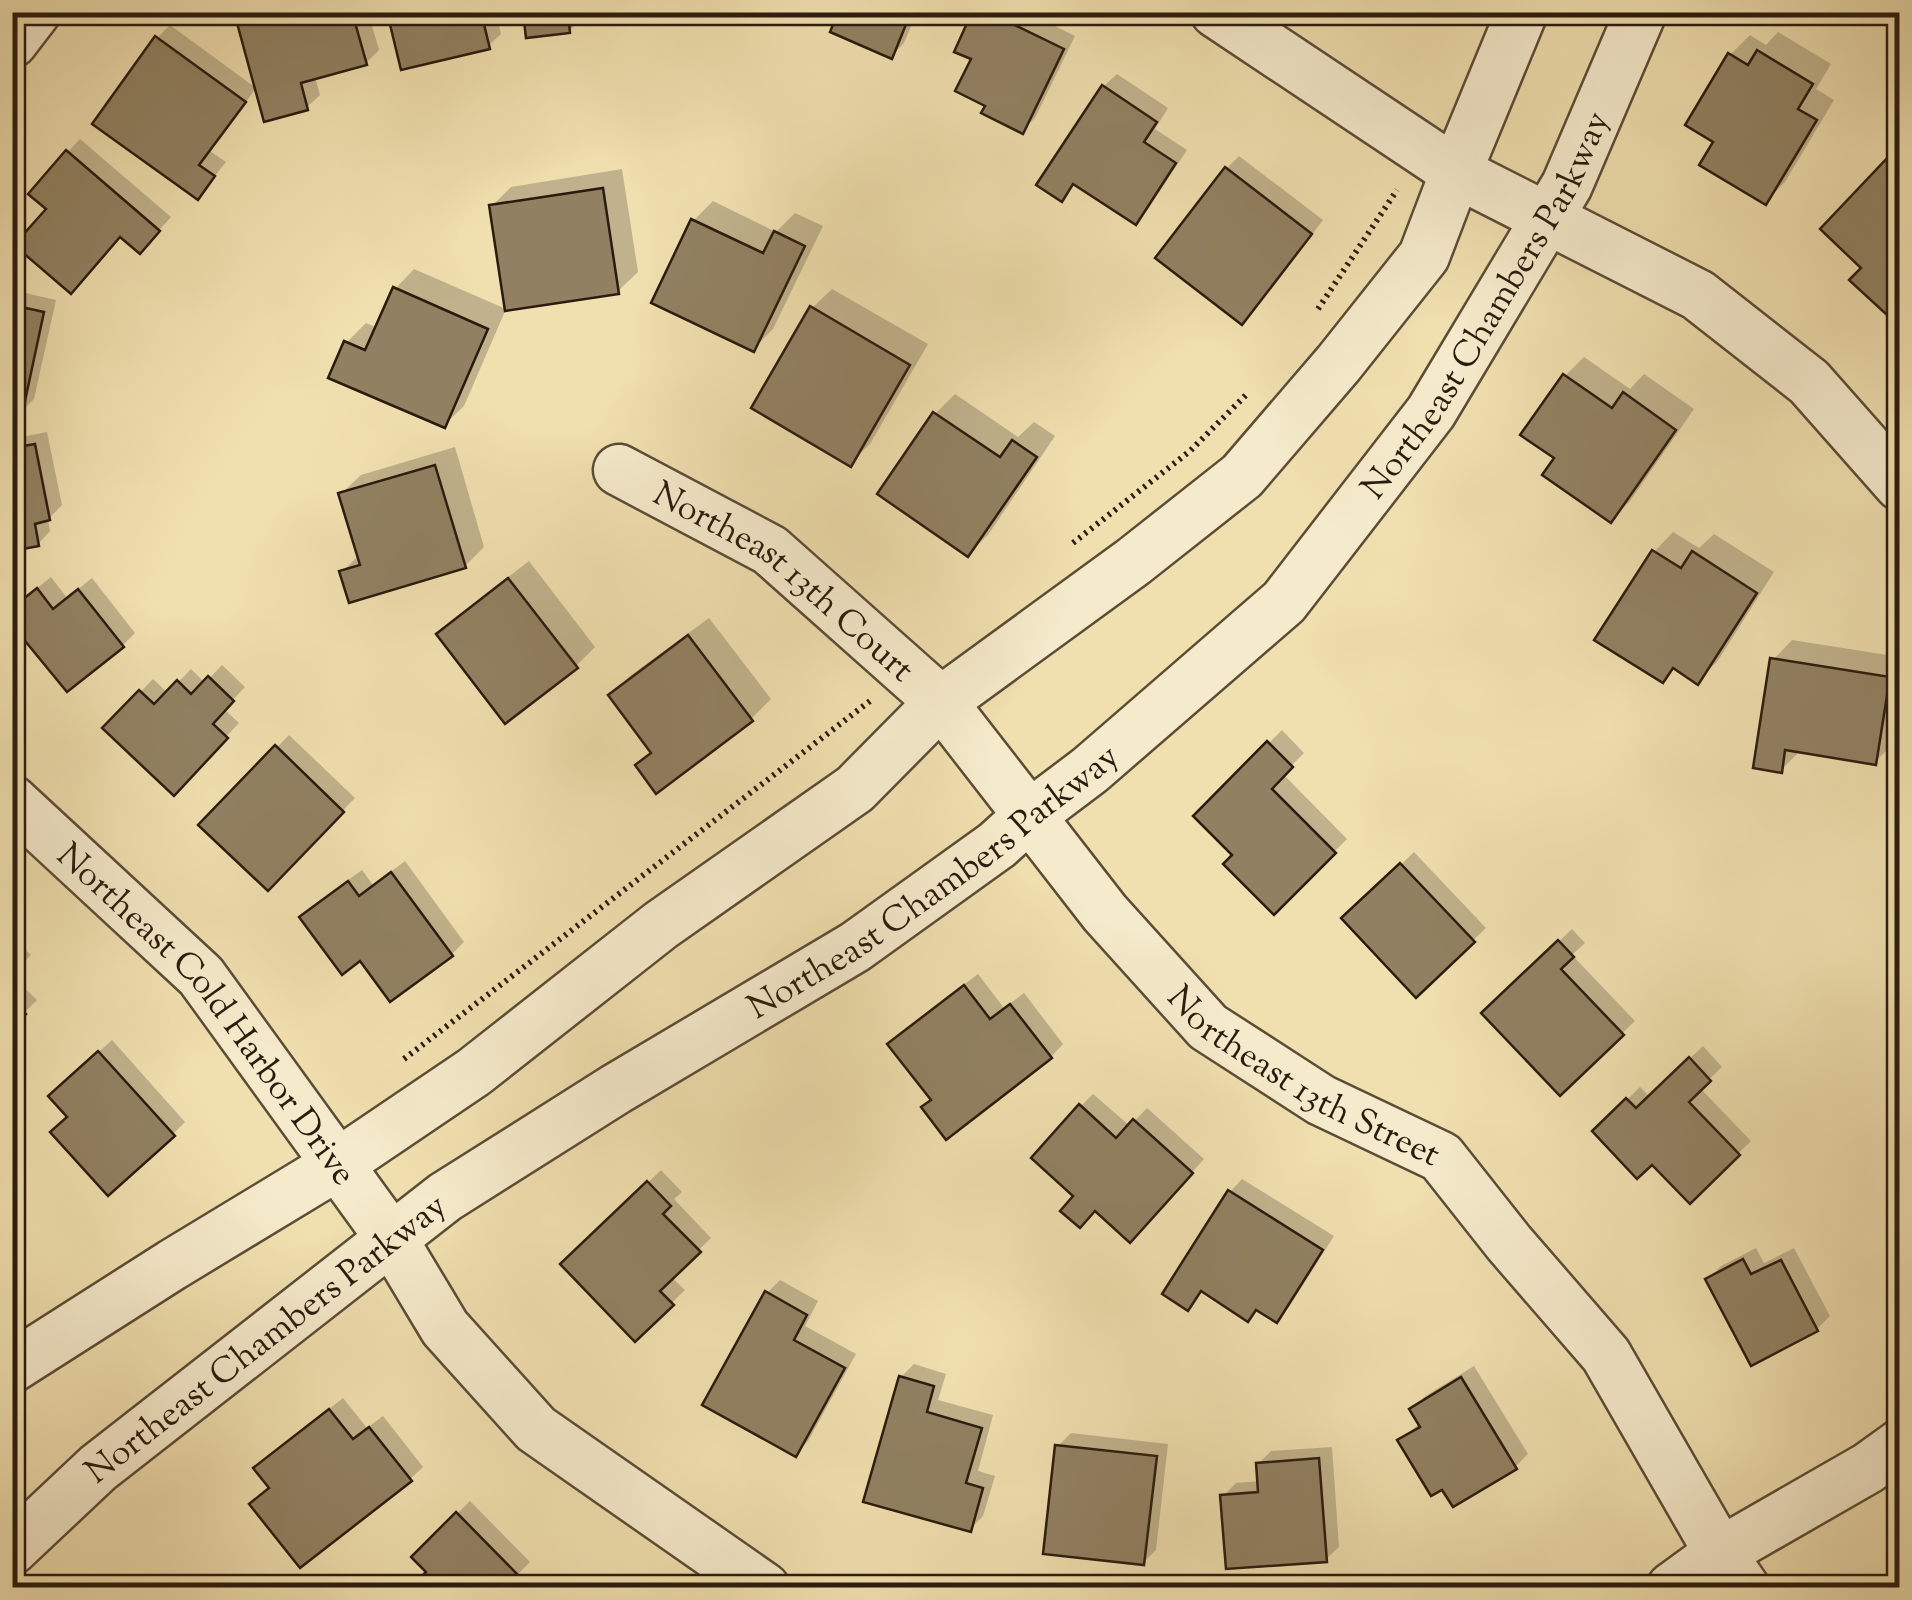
<svg xmlns="http://www.w3.org/2000/svg" width="1912" height="1600" font-family="'Sorts Mill Goudy',serif">
  <style>
    .shadow { fill: #0003 }
    .building { fill: #918162; stroke: #2a1b0e; stroke-width: 2.5 }
    .lines { fill: none; stroke-linecap: round; stroke-linejoin: round }
    .street-casing { stroke: #5c4c36; stroke-width: 55 }
    .path { stroke: #2a1b0e; stroke-width: 6; stroke-dasharray: 2.5 5; stroke-linecap: butt }
    .street { stroke: #f5eacb; stroke-width: 50 }
    .labels { text-anchor: middle; stroke-width: 8; stroke-linejoin: round; paint-order: stroke }
    .street-label { font-size: 35px; fill: #2a1b0e; stroke: #f5eacb }
  </style>
  <rect width="100%" height="100%" fill="#f0dfaf"/>
  <filter id="stains"><feTurbulence type="fractalNoise" baseFrequency=".002" numOctaves="4"/><feColorMatrix values="0 0 0 0 .2 0 0 0 0 .09 0 0 0 0 .02 0 0 0 .5 -.17"/></filter>
  <radialGradient id="worn" r=".72"><stop offset=".6" stop-color="#630" stop-opacity="0"/><stop offset="1" stop-color="#630" stop-opacity=".3"/></radialGradient>
  <g class="shadow">
    <polygon points="237,12 368,12 379,50 366,63 315,77 320,95 307,107"/>
    <polygon points="389,12 496,12 501,34 488,46"/>
    <polygon points="525,12 581,12 582,18 569,31"/>
    <polygon points="841,12 917,12 904,43 891,56"/>
    <polygon points="975,12 1027,12 1075,36 1035,118 1022,131 988,105 974,58"/>
    <polygon points="170,25 256,88 210,151 226,162 198,197 157,38"/>
    <polygon points="1778,32 1831,64 1816,89 1834,100 1785,182 1766,201 1716,141 1730,55 1750,35 1766,45"/>
    <polygon points="1117,74 1168,108 1155,129 1187,150 1148,209 1136,222 1076,183 1061,199 1104,86"/>
    <polygon points="80,139 171,217 152,238 121,235 49,209 68,152"/>
    <polygon points="1239,156 1323,220 1255,309 1242,322 1226,169"/>
    <polygon points="622,169 638,272 618,291 492,206 511,187"/>
    <polygon points="713,201 776,232 795,213 823,226 773,329 753,349 693,221"/>
    <polygon points="414,269 506,309 464,406 444,425 346,343 366,323 378,328 395,289"/>
    <polygon points="832,289 928,344 870,444 850,463 812,308"/>
    <polygon points="12,290 56,300 34,399 21,412 12,410"/>
    <polygon points="1584,357 1630,389 1644,374 1694,409 1630,501 1611,520 1557,457 1565,376"/>
    <polygon points="955,394 1018,437 1034,422 1055,436 988,535 968,554 935,414"/>
    <polygon points="47,432 62,505 48,519 50,531 38,544 12,549 12,439"/>
    <polygon points="455,447 484,547 465,566 342,572 359,555 341,494 361,475"/>
    <polygon points="1673,532 1699,548 1714,534 1774,572 1717,662 1697,681 1676,667 1663,680 1654,552"/>
    <polygon points="529,561 595,647 576,666 439,635 459,615"/>
    <polygon points="51,577 67,598 92,578 135,633 123,645 20,602"/>
    <polygon points="709,618 771,699 751,719 657,790 638,766 653,751 611,695 630,676"/>
    <polygon points="1792,640 1900,657 1900,713 1895,742 1875,762 1801,750 1781,770 1773,660"/>
    <polygon points="222,665 245,687 224,709 239,723 173,792 105,728 153,679 168,693 191,669 205,683"/>
    <polygon points="1282,730 1304,753 1283,774 1347,839 1274,911 1235,855 1196,816"/>
    <polygon points="289,735 355,798 268,888 201,825"/>
    <polygon points="1414,852 1486,928 1416,994 1345,918"/>
    <polygon points="405,861 464,942 451,955 361,958 302,917 315,904 362,870 373,885"/>
    <polygon points="1572,929 1585,943 1572,955 1635,1021 1560,1092 1484,1013"/>
    <polygon points="12,938 31,955 12,973"/>
    <polygon points="978,974 1004,1008 1024,993 1063,1044 1051,1057 933,1099 891,1044 903,1031"/>
    <polygon points="12,976 37,1000 12,1025"/>
    <polygon points="112,1040 185,1122 173,1134 70,1116 64,1083"/>
    <polygon points="1703,1046 1722,1067 1700,1088 1751,1141 1690,1200 1652,1161 1595,1131 1640,1087 1650,1097"/>
    <polygon points="1093,1094 1130,1126 1147,1108 1204,1159 1143,1226 1077,1196 1081,1106"/>
    <polygon points="1900,1145 1900,1166 1891,1154"/>
    <polygon points="661,1170 682,1192 674,1199 711,1238 671,1277 685,1290 635,1339 563,1265"/>
    <polygon points="1242,1179 1334,1236 1289,1307 1276,1320 1258,1308 1248,1319 1204,1290 1188,1307 1230,1192"/>
    <polygon points="1756,1248 1764,1263 1794,1248 1830,1316 1817,1329 1752,1363 1708,1279 1721,1266"/>
    <polygon points="780,1280 818,1301 805,1326 856,1354 808,1441 795,1454 767,1293"/>
    <polygon points="914,1364 946,1374 938,1400 993,1415 978,1471 995,1476 983,1516 970,1529 901,1377"/>
    <polygon points="1474,1366 1528,1454 1515,1467 1400,1440 1420,1423 1412,1409 1424,1397"/>
    <polygon points="343,1398 367,1428 383,1416 423,1467 410,1479 271,1487 269,1456"/>
    <polygon points="1071,1433 1168,1444 1156,1550 1143,1563 1058,1446"/>
    <polygon points="1332,1447 1339,1547 1326,1559 1223,1496 1236,1483 1260,1481 1258,1464 1271,1451"/>
    <polygon points="470,1501 530,1562 515,1577 526,1588 413,1588 429,1572 414,1557"/>
  </g>
  <g class="building">
    <polygon points="234,12 352,12 367,65 301,83 308,110 264,122"/>
    <polygon points="387,12 481,12 490,49 401,70"/>
    <polygon points="523,12 568,12 570,33 526,38"/>
    <polygon points="838,12 911,12 892,59 830,32"/>
    <polygon points="972,12 988,12 1064,49 1023,134 981,113 985,106 955,91 971,59 954,52"/>
    <polygon points="155,36 246,102 199,165 215,176 198,200 92,124"/>
    <polygon points="1757,50 1813,84 1798,109 1817,120 1766,205 1699,165 1713,142 1685,125 1728,53 1748,65"/>
    <polygon points="1102,85 1157,122 1144,142 1176,163 1136,225 1073,184 1062,202 1036,185"/>
    <polygon points="66,150 160,231 140,254 120,237 71,294 14,245 46,209 28,194"/>
    <polygon points="1892,153 1900,160 1900,190 1896,194 1900,197 1900,327 1849,280 1861,268 1820,229"/>
    <polygon points="1225,167 1312,234 1242,325 1155,258"/>
    <polygon points="603,188 619,294 505,311 489,205"/>
    <polygon points="691,219 763,253 774,231 805,246 754,352 651,303"/>
    <polygon points="393,287 488,329 445,428 328,378 344,341 365,350"/>
    <polygon points="12,305 44,312 22,415 12,413"/>
    <polygon points="810,306 910,365 851,467 751,408"/>
    <polygon points="1563,374 1612,408 1623,392 1676,430 1611,523 1542,475 1554,458 1520,435"/>
    <polygon points="933,412 1000,457 1012,440 1037,457 968,557 877,494"/>
    <polygon points="35,444 50,520 35,524 39,546 12,551 12,448"/>
    <polygon points="435,465 466,568 349,603 339,571 360,565 338,493"/>
    <polygon points="1652,550 1681,568 1692,551 1757,593 1698,685 1673,668 1663,683 1594,640"/>
    <polygon points="508,578 578,668 505,724 436,634"/>
    <polygon points="37,588 53,609 78,589 124,647 67,692 12,625 12,608"/>
    <polygon points="688,635 753,721 656,794 635,765 651,753 608,695"/>
    <polygon points="1770,658 1890,677 1876,765 1785,750 1782,773 1753,768"/>
    <polygon points="208,676 234,701 213,724 228,738 174,796 102,728 139,690 154,704 177,680 191,694"/>
    <polygon points="1267,741 1293,767 1272,789 1336,853 1274,915 1223,864 1232,855 1193,816"/>
    <polygon points="275,745 344,812 268,891 198,825"/>
    <polygon points="1400,863 1475,942 1416,998 1341,918"/>
    <polygon points="391,872 453,956 390,1002 360,961 342,975 299,917 348,881 359,896"/>
    <polygon points="1558,940 1574,957 1561,969 1624,1035 1560,1096 1481,1013"/>
    <polygon points="964,985 990,1019 1010,1004 1052,1058 946,1140 921,1107 931,1100 887,1044"/>
    <polygon points="12,1001 26,1014 12,1028"/>
    <polygon points="98,1051 175,1136 108,1196 50,1132 67,1117 48,1096"/>
    <polygon points="1689,1057 1711,1081 1689,1102 1740,1155 1690,1204 1652,1165 1637,1179 1592,1131 1626,1098 1636,1108"/>
    <polygon points="1079,1104 1116,1138 1133,1119 1193,1173 1130,1243 1095,1211 1080,1228 1060,1211 1073,1196 1031,1158"/>
    <polygon points="647,1181 671,1206 663,1214 701,1252 660,1291 674,1305 635,1342 560,1264"/>
    <polygon points="1228,1190 1323,1250 1277,1323 1256,1310 1248,1322 1201,1291 1188,1311 1162,1294"/>
    <polygon points="1743,1259 1751,1274 1781,1260 1818,1331 1751,1366 1705,1279"/>
    <polygon points="765,1291 807,1315 794,1340 845,1368 796,1457 702,1405"/>
    <polygon points="899,1376 934,1386 927,1412 982,1428 966,1483 983,1488 971,1532 863,1502"/>
    <polygon points="1461,1377 1517,1469 1453,1507 1442,1490 1431,1496 1397,1440 1420,1427 1409,1409"/>
    <polygon points="329,1409 353,1439 369,1427 412,1481 300,1568 249,1504 269,1488 253,1468"/>
    <polygon points="1055,1445 1157,1456 1144,1565 1043,1554"/>
    <polygon points="1319,1458 1327,1562 1226,1569 1220,1495 1258,1492 1256,1463"/>
    <polygon points="456,1512 519,1576 508,1588 410,1588 426,1572 411,1557"/>
  </g>
  <g class="lines">
    <g class="street-casing">
      <g id="street">
        <polyline points="1216,12 1456,172 1698,295 1809,382 1900,485"/>
        <polyline points="12,42 35,12"/>
        <path id="s1" d="M 619,470 L 770,550 L 941,702 L 1105,913 L 1208,1027 L 1321,1100 L 1441,1157 L 1509,1243 L 1606,1355 L 1720,1553 L 1744,1588"/>
        <path id="s2" d="M 12,801 L 201,976 L 391,1238 L 445,1328 L 536,1429 L 764,1588"/>
        <polyline points="12,1367 172,1265 332,1168 474,1072 661,925 855,789 941,702 1133,562 1242,476 1339,363 1424,256 1456,172 1522,12"/>
        <path id="s3" d="M 12,1549 L 98,1468 L 445,1197 L 616,1089 L 855,947 L 997,845 L 1029,816 L 1090,770 L 1284,602 L 1431,412 L 1567,185 L 1641,12"/>
        <polyline points="1672,1588 1720,1553 1868,1468 1900,1445"/>
      </g>
    </g>
    <g class="path">
      <polyline points="1318,309 1397,190"/>
      <polyline points="1073,543 1190,451 1246,395"/>
      <polyline points="404,1059 870,701"/>
    </g>
    <use href="#street" class="street"/>
  </g>
  <g class="labels">
    <g class="street-label">
      <text dy="12" stroke="none"><textPath href="#s3" startOffset="1950">Northeast Chambers Parkway</textPath></text>
      <text dy="12" stroke="none"><textPath href="#s1" startOffset="200">Northeast 13th Court</textPath></text>
      <text dy="12" stroke="none"><textPath href="#s3" startOffset="1140">Northeast Chambers Parkway</textPath></text>
      <text dy="12" stroke="none"><textPath href="#s2" startOffset="290">Northeast Cold Harbor Drive</textPath></text>
      <text dy="12" stroke="none"><textPath href="#s1" startOffset="928">Northeast 13th Street</textPath></text>
      <text dy="12" stroke="none"><textPath href="#s3" startOffset="330">Northeast Chambers Parkway</textPath></text>
    </g>
  </g>
  <rect width="1912" height="1600" fill="none" stroke="#f0dfaf" stroke-width="50"/>
  <rect x="15" y="15" width="1882" height="1570" fill="none" stroke="#2a1b0e" stroke-width="5"/>
  <rect x="25" y="25" width="1862" height="1550" fill="none" stroke="#2a1b0e" stroke-width="2.5"/>
  <rect width="100%" height="100%" filter="url(#stains)"/>
  <rect width="100%" height="100%" fill="url(#worn)"/>
</svg>
